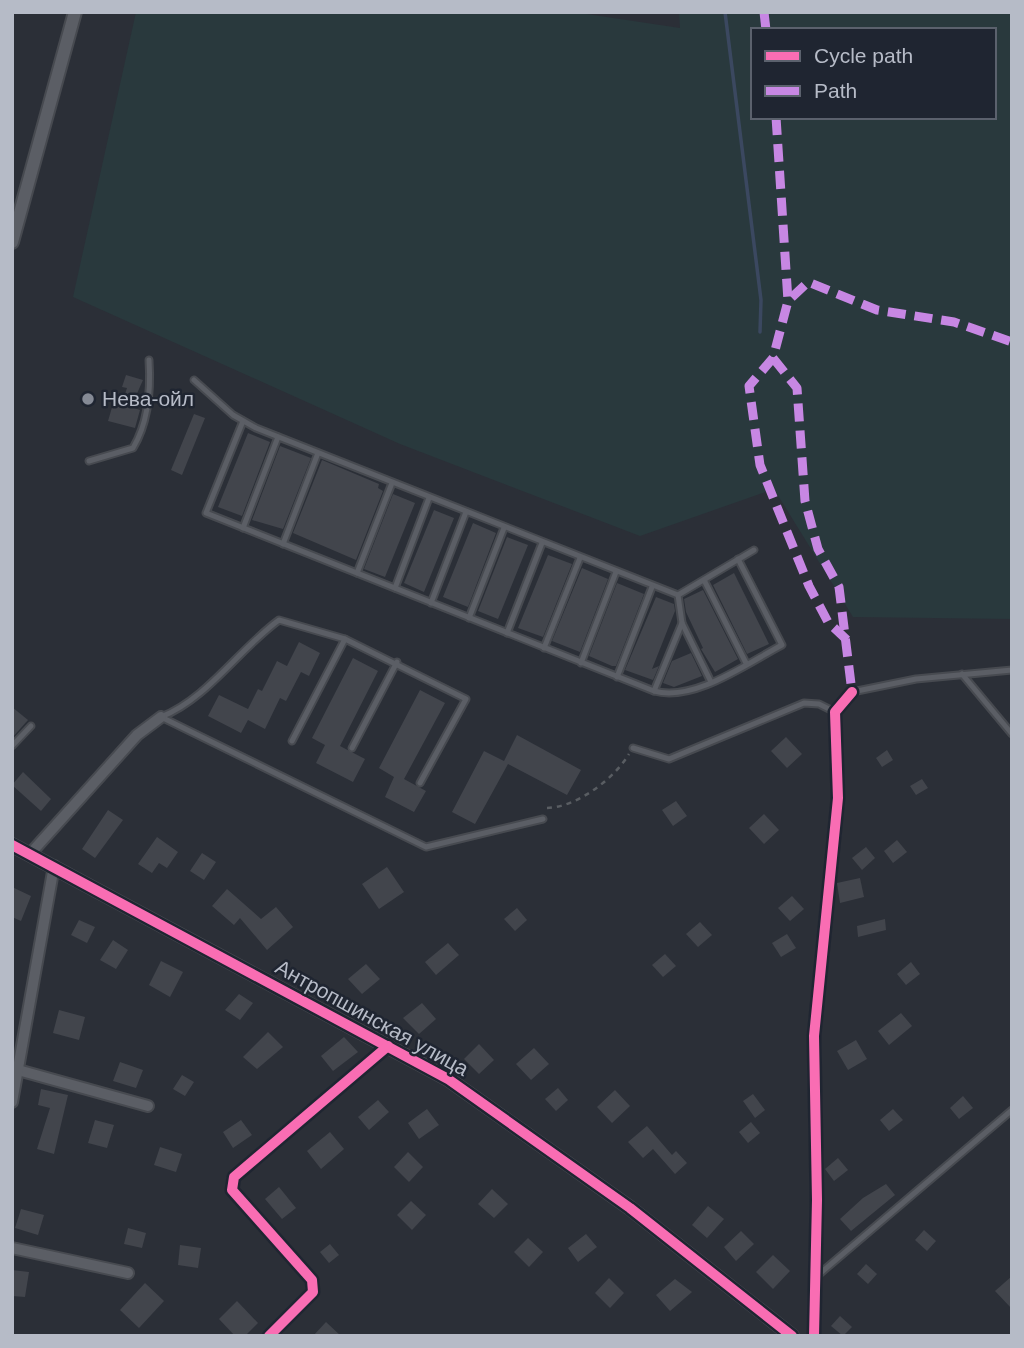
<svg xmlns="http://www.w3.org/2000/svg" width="1024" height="1348" font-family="Helvetica,sans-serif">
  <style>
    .green { fill: #29393d; fill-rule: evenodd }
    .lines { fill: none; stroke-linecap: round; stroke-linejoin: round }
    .stream { stroke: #3b4860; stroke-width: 3.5 }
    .building { fill: #42454c }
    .service-casing { stroke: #474a50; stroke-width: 9 }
    .minor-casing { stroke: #474a50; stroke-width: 14 }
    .tertiary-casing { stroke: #474a50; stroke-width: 16 }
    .path { stroke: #595d62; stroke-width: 2.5; stroke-dasharray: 5 5; stroke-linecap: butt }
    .service { stroke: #5b5e65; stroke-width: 5 }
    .minor { stroke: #5b5e65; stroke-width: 10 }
    .tertiary { stroke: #5b5e65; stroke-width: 12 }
    .quiet { stroke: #c787e3; stroke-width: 9; stroke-dasharray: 18 9; stroke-linecap: butt }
    .cycleway-casing { stroke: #1f2531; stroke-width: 15 }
    .cycleway { stroke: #f96db3; stroke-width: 10 }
    .poi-dot { fill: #858a95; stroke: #1f2531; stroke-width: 2.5 }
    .labels { text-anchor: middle; stroke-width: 5; stroke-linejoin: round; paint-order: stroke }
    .poi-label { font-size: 21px; fill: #b6bbc7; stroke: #1f2531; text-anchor: start }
    .street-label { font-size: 21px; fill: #b6bbc7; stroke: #1f2531 }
  </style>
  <rect width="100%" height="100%" fill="#2b2f37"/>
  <path class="green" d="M 136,12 L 573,12 L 680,28 L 679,12 L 1012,12 L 1012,619 L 853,617 L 774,489 L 640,536 L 400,444 L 73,297 ZM 753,30 L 994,30 L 994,117 L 753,117 Z"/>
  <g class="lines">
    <polyline class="stream" points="725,12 761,300 760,332"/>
  </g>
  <g class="building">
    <polygon points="126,375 143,380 131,407 140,410 135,428 108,421 113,404 121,406 127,388 122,387"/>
    <polygon points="194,414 205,418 182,475 171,470"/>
    <polygon points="248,433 270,442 242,516 218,507"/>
    <polygon points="280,446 311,458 283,529 252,520"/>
    <polygon points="322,460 379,484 378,488 383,491 356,560 293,533"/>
    <polygon points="393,494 415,503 385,577 364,569"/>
    <polygon points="434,510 454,518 424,592 404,583"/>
    <polygon points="473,523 496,533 468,607 443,597"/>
    <polygon points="507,537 528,545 498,619 478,611"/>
    <polygon points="548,555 572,564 543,637 518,628"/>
    <polygon points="582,568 608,579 580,652 552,641"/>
    <polygon points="734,573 769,644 747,654 713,585"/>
    <polygon points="617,583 644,594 616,666 612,666 589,656"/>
    <polygon points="703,590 738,659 715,672 701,649 703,648 686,612 684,599"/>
    <polygon points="656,597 674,604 675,611 652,669 659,666 653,680 625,670"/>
    <polygon points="299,642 320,653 309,676 301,672 286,701 280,698 265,729 248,720 241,733 208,716 219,695 248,709 258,689 262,691 277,661 287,666"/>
    <polygon points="691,653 702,676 674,687 663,683 672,661"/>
    <polygon points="353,658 378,671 340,746 365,759 353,782 316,763 325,745 312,738"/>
    <polygon points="420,690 445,703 404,779 426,791 414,812 385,797 394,777 379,768"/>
    <polygon points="12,707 28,720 12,738"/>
    <polygon points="517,735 581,770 567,795 508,764 475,824 452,812 484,751 504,761"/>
    <polygon points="786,737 802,754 787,768 771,751"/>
    <polygon points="887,750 893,760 882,767 876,758"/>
    <polygon points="23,772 51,799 41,811 12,785"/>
    <polygon points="922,779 928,788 916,795 910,786"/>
    <polygon points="676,801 687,816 673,826 662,810"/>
    <polygon points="108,810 123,820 95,858 82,849"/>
    <polygon points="764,814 779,830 764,844 749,828"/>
    <polygon points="157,837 178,852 167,868 159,863 152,873 138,864"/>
    <polygon points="897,840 907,852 893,863 884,851"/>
    <polygon points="866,847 875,858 862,870 852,858"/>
    <polygon points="202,853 216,862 204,880 190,871"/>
    <polygon points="387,867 404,892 379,909 362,884"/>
    <polygon points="860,878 864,897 840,903 837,883"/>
    <polygon points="12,887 31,896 21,921 12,917"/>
    <polygon points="227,889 261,919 276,907 293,927 267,950 240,918 234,925 212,906"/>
    <polygon points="792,896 804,909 790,921 778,908"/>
    <polygon points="517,908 527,920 515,931 504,919"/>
    <polygon points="885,919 886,930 858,937 857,926"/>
    <polygon points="79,920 95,927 87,943 71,935"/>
    <polygon points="700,922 712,935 698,947 686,934"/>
    <polygon points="787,934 796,948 781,957 772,943"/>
    <polygon points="113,940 128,950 116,969 100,960"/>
    <polygon points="448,943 459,955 436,975 425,962"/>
    <polygon points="665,954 676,966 663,977 652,965"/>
    <polygon points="161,961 183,972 170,997 149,985"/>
    <polygon points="911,962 920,974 906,985 897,974"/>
    <polygon points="366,964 380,979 362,994 348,979"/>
    <polygon points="239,994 253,1003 240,1020 225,1010"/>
    <polygon points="422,1003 436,1019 419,1034 403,1018"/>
    <polygon points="59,1010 85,1017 79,1040 53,1033"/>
    <polygon points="901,1013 912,1026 889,1045 878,1031"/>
    <polygon points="268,1032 283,1047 257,1069 243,1057"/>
    <polygon points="344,1037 358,1052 333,1071 321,1056"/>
    <polygon points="856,1040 867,1059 848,1070 837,1051"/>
    <polygon points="479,1044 494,1060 479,1074 464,1059"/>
    <polygon points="534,1048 549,1064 531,1080 516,1064"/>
    <polygon points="120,1062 143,1070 136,1088 113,1081"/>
    <polygon points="182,1075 194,1082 185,1096 173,1089"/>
    <polygon points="558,1088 568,1100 556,1111 545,1099"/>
    <polygon points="41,1089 68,1095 54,1154 37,1149 50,1108 38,1105"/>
    <polygon points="615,1090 630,1106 612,1123 597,1107"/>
    <polygon points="753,1094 765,1110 755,1118 743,1101"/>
    <polygon points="963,1096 973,1108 959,1119 950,1108"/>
    <polygon points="378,1100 389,1112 369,1130 358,1117"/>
    <polygon points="427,1109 439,1125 419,1139 408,1123"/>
    <polygon points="893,1109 903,1120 889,1131 880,1120"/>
    <polygon points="95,1120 114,1125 107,1148 88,1143"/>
    <polygon points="241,1120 252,1135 233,1148 223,1132"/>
    <polygon points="751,1122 760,1133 748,1143 739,1132"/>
    <polygon points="647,1126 672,1155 676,1151 687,1163 675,1174 653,1149 643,1158 628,1142"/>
    <polygon points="330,1132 344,1149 321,1169 307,1151"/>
    <polygon points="160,1147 182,1154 176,1172 154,1165"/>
    <polygon points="408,1152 423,1167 409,1182 394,1167"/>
    <polygon points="838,1158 848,1170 834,1181 825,1169"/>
    <polygon points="886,1184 895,1195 851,1231 840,1219 863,1198"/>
    <polygon points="279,1187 296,1208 282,1219 265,1199"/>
    <polygon points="492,1189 508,1204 494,1218 478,1204"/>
    <polygon points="411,1201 426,1215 412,1230 397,1215"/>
    <polygon points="708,1206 724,1219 707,1238 692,1225"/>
    <polygon points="21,1209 44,1215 38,1235 15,1228"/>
    <polygon points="128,1228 146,1233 142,1248 124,1244"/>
    <polygon points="924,1230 936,1241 927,1251 915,1240"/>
    <polygon points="741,1231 754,1244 736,1261 724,1247"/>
    <polygon points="586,1234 597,1247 578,1262 568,1248"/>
    <polygon points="528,1238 543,1252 529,1267 514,1252"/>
    <polygon points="330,1244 339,1255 329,1263 320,1252"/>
    <polygon points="180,1245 201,1248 198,1268 178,1265"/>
    <polygon points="773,1255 790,1271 773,1289 756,1272"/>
    <polygon points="866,1264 877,1274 868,1284 857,1274"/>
    <polygon points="12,1270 29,1272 25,1297 12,1296"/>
    <polygon points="1012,1276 1012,1309 995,1291"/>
    <polygon points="609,1278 624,1293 610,1308 595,1293"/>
    <polygon points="675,1279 692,1292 670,1311 656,1295"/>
    <polygon points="145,1283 164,1301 139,1328 120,1310"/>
    <polygon points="237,1301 258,1323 245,1336 235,1336 219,1319"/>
    <polygon points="840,1316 852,1327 843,1336 831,1326"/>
    <polygon points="326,1322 341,1336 313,1336"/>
  </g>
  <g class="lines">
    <g class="service-casing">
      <g id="service">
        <polyline points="194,380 233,415 256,428 678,595 754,550"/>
        <path d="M 243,421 L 206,513 L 654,691 C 694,702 746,664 782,645 L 738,559"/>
        <path d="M 89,461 L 133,448 C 148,423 151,390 149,360"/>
        <polyline points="243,528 278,437"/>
        <polyline points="283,544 318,453"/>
        <polyline points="357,573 392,483"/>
        <polyline points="704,580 746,663"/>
        <polyline points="395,588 429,498"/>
        <polyline points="678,595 682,623 711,682"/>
        <polyline points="431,603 466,512"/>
        <polyline points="469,618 504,528"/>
        <polyline points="507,633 542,543"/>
        <polyline points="544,648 580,558"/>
        <polyline points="581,663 616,572"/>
        <polyline points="962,674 1012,734"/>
        <polyline points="617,677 652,587"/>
        <polyline points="654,691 682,623"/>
        <polyline points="852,692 916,679 1012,670"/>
        <path d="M 161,717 C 207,699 239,649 279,620 L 345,639 L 466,699 L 420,783"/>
        <polyline points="161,717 426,847 543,819"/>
        <polyline points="292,741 345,639"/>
        <polyline points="12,746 31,726"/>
        <polyline points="352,748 397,662"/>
        <polyline points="633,748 669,759 804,703 819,704 835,712"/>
        <polyline points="817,1276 1012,1110"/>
      </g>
    </g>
    <g class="minor-casing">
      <g id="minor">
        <polyline points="30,854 137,735 161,717"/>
        <polyline points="18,1070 148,1106"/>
        <polyline points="12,1102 54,866"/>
        <polyline points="12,1248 128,1273"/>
        <polyline points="269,1336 313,1292 312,1280 232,1190 234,1177 388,1046"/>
        <polyline points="814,1336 817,1200 814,1036 838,798 835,712 852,692"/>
      </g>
    </g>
    <g class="tertiary-casing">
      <g id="tertiary">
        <polyline points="12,242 75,12"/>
        <polyline points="12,845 448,1079 630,1208 792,1336"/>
      </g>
    </g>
    <path class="path" d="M 547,808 C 577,807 614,779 629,754"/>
    <use href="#service" class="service"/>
    <use href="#minor" class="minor"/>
    <use href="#tertiary" class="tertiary"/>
    <g class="quiet">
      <polyline points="764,12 766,30"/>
      <polyline points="776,117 788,301"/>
      <polyline points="773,358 797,388 805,501 818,549 839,587 852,692"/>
      <polyline points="847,640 828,622 809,586 760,465 749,386 773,358 788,301 808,282 877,310 954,322 1012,342"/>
    </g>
    <g class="cycleway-casing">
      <g id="cycleway">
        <polyline points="12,845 448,1079 630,1208 792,1336"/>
        <polyline points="269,1336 313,1292 312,1280 232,1190 234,1177 388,1046"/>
        <polyline points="814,1336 817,1200 814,1036 838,798 835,712 852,692"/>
      </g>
    </g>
    <use href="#cycleway" class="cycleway"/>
  </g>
  <circle class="poi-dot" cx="88" cy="399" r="7"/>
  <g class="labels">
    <g class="poi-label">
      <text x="102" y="406">Нева-ойл</text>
    </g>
    <g class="street-label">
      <text transform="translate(372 1018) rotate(29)" y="7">Антропшинская улица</text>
    </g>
  </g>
  <rect width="1024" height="1348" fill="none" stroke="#b6bbc7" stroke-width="28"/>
  <rect x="751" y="28" width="245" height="91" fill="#1f2531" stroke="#5b616d" stroke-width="2"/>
  <rect x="765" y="51" width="35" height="10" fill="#f96db3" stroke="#5b616d" stroke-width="2"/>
  <text x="814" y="63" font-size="21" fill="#b6bbc7">Cycle path</text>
  <rect x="765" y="86" width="35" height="10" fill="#c787e3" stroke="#5b616d" stroke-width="2"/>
  <text x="814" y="98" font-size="21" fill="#b6bbc7">Path</text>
</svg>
